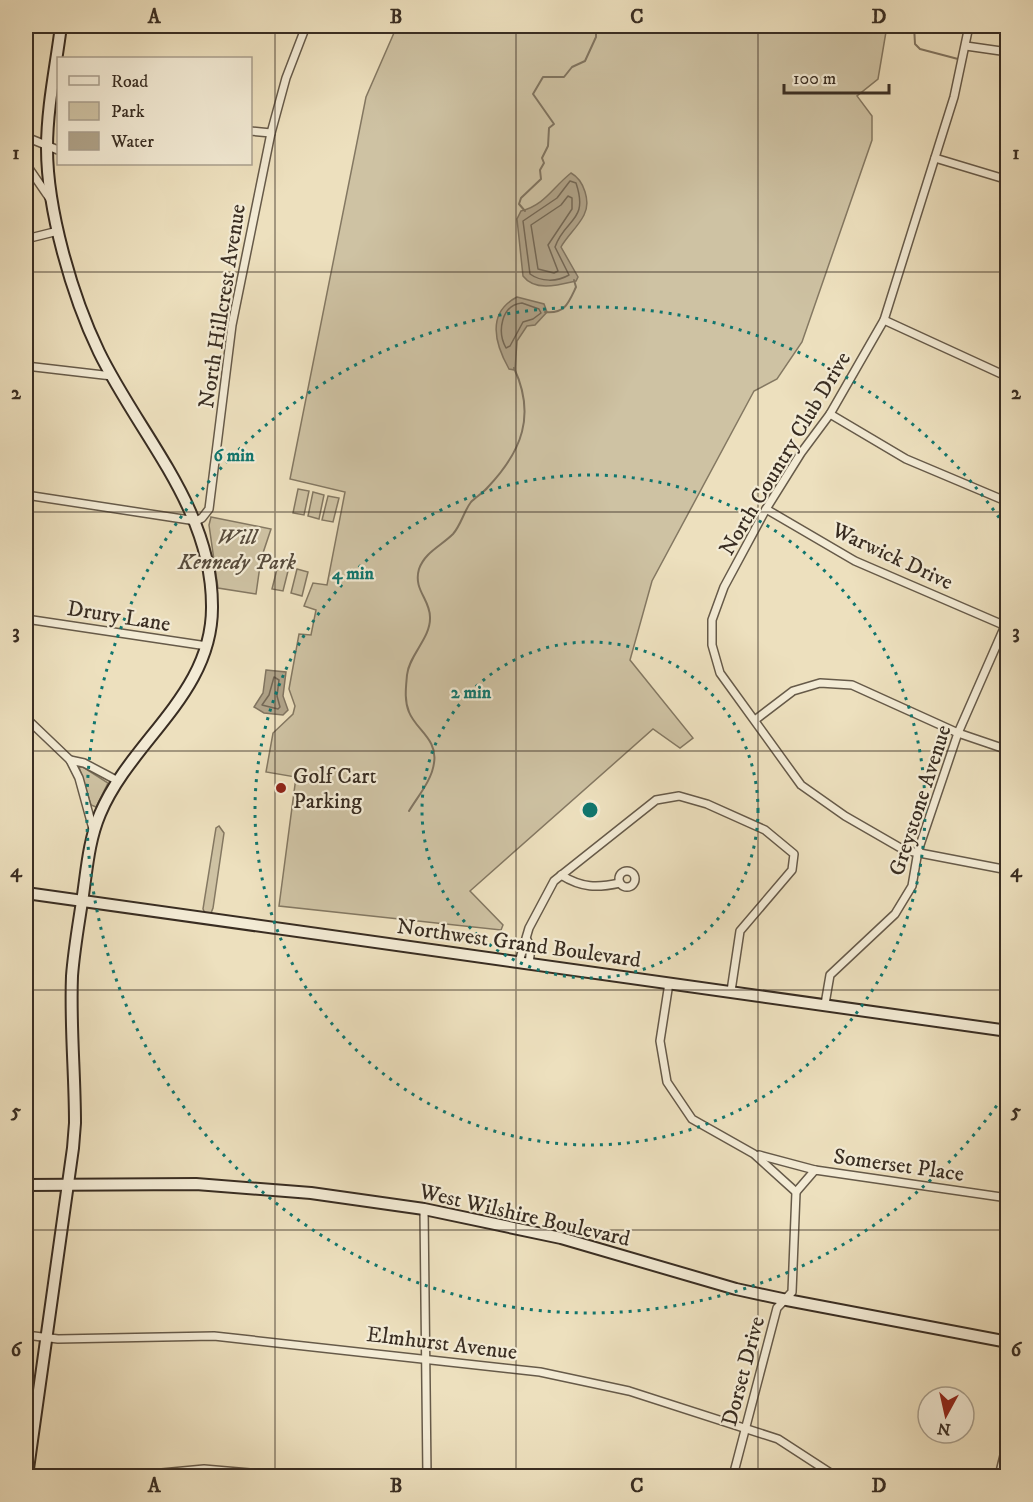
<svg xmlns="http://www.w3.org/2000/svg" width="1033" height="1502" font-family="'IM FELL DW Pica',serif">
  <style>
    .green { fill: #cec2a3; stroke: #847862; stroke-width: 1.5 }
    .water { fill: #b0a389; stroke: #807460; stroke-width: 1.5 }
    .lines { fill: none; stroke-linecap: round; stroke-linejoin: round }
    .shore { stroke: #746856; stroke-width: 1.5 }
    .stream { stroke: #807460; stroke-width: 2 }
    .street-casing { stroke: #665a49; stroke-width: 10 }
    .secondary-casing { stroke: #392d22; stroke-width: 14 }
    .street { stroke: #f3ebd5; stroke-width: 7 }
    .secondary { stroke: #f3ebd5; stroke-width: 10 }
    .grid { fill: none; stroke: #392d22; stroke-width: 1.5; stroke-opacity: 0.55 }
    .ring { fill: none; stroke: #0f766e; stroke-width: 3; stroke-dasharray: 3 6 }
    .poi-dot { fill: #8f2418; stroke: #f3ebd5; stroke-width: 2 }
    .labels { text-anchor: middle; stroke-width: 4.5; stroke-linejoin: round; paint-order: stroke }
    .street-label { font-size: 22px; fill: #392d22; stroke: #f3ebd5 }
    .park-label { font-size: 22px; font-style: italic; fill: #574b3c; stroke: #f3ebd5 }
    .poi-label { font-size: 22px; fill: #392d22; stroke: #f3ebd5; text-anchor: start }
    .centre { fill: #0f766e; stroke: #f3ebd5; stroke-width: 3 }
    .ring-label { font-size: 18px; text-anchor: middle; font-weight: bold; fill: #0f766e; stroke: #f3ebd5; stroke-width: 4.5; stroke-linejoin: round; paint-order: stroke }
    .neatline { fill: none; stroke: #392d22; stroke-width: 2 }
    .grid-label { font-size: 20px; text-anchor: middle; font-weight: bold; fill: #392d22 }
  </style>
  <rect width="100%" height="100%" fill="#ede0be"/>
  <filter id="stains"><feTurbulence type="fractalNoise" baseFrequency=".00333" numOctaves="4"/><feColorMatrix values="0 0 0 0 .2 0 0 0 0 .09 0 0 0 0 .02 0 0 0 .5 -.17"/></filter>
  <radialGradient id="worn" r=".72"><stop offset=".6" stop-color="#630" stop-opacity="0"/><stop offset="1" stop-color="#630" stop-opacity=".3"/></radialGradient>
  <g class="green">
    <polygon points="397,26 887,26 878,79 857,96 872,116 872,140 802,342 777,379 754,391 652,581 630,660 693,738 680,748 653,729 470,891 503,925 501,930 279,906 296,777 266,772 273,733 293,714 295,706 289,689 299,634 311,635 316,610 304,606 313,583 327,585 345,492 290,479 366,97"/>
    <polygon points="298,489 309,491 304,515 293,513"/>
    <polygon points="313,492 324,495 319,519 308,516"/>
    <polygon points="328,496 339,498 333,522 322,520"/>
    <polygon points="211,517 271,529 261,559 256,594 218,588 209,525"/>
    <polygon points="278,565 289,567 283,591 272,589"/>
    <polygon points="297,569 308,572 302,596 291,593"/>
    <polygon points="79,767 83,767 108,783 96,807 91,805"/>
    <polygon points="219,826 224,833 213,908 211,913 205,913 203,909 216,828"/>
  </g>
  <g class="water">
    <path d="M 571,173 C 584,180 591,202 584,215 C 578,227 567,236 561,247 L 578,277 L 576,281 C 559,285 535,292 523,276 L 517,219 L 521,211 C 545,205 553,187 571,173 Z"/>
    <path d="M 517,297 L 544,304 L 547,312 L 535,325 L 527,326 L 517,341 L 515,370 L 509,369 C 495,344 486,313 517,297 Z"/>
    <polygon points="266,670 286,672 283,696 288,710 283,715 264,713 254,707 263,693"/>
  </g>
  <g class="lines">
    <g class="shore">
      <path d="M 570,181 L 576,183 C 589,222 565,218 555,247 L 569,275 C 557,282 541,282 530,274 L 523,221 L 557,198 Z"/>
      <polygon points="568,196 572,198 572,209 548,245 558,271 554,273 538,269 531,225 561,205"/>
      <path d="M 522,303 L 539,309 L 541,313 L 533,319 L 523,322 L 510,346 L 506,348 C 497,332 501,305 522,303 Z"/>
      <polygon points="274,677 279,680 277,696 280,707 278,709 262,705 269,695"/>
    </g>
    <g class="stream">
      <polyline points="914,26 915,44 920,49 958,59"/>
      <polyline points="525,211 519,204 521,198 541,179 540,170 544,163 542,158 548,146 549,128 554,124 533,94 543,77 564,77 572,67 585,61 596,37 596,26"/>
      <path d="M 545,312 C 565,314 568,304 576,287 L 574,280"/>
      <path d="M 409,811 C 418,796 432,780 434,763 C 438,739 416,730 409,712 C 404,700 406,687 407,675 C 409,655 431,638 430,617 C 430,599 413,590 419,569 C 425,552 441,546 453,534 C 461,525 464,511 471,502 C 476,497 483,493 488,487 C 522,451 536,415 514,368"/>
    </g>
    <g class="street-casing">
      <g id="street">
        <polyline points="969,26 954,97 884,320 830,414 801,453 766,509 724,587 712,620 712,645 720,673 801,785 845,816 904,850 1008,870"/>
        <polyline points="966,46 1008,52"/>
        <polyline points="250,131 271,133"/>
        <polyline points="26,137 58,150"/>
        <polyline points="935,158 1008,180"/>
        <polyline points="26,164 50,199"/>
        <polyline points="26,239 58,231"/>
        <polyline points="884,320 1008,377"/>
        <polyline points="26,366 112,376"/>
        <polyline points="830,414 906,459 1008,502"/>
        <polyline points="26,495 196,521 202,518 209,509 232,325 271,133 286,78 306,26"/>
        <polyline points="766,509 855,561 1008,627"/>
        <polyline points="26,619 207,646"/>
        <polyline points="26,718 70,760 79,778 93,829"/>
        <polyline points="755,720 793,691 820,683 852,685 958,733 1008,750"/>
        <polyline points="70,760 84,763 118,781"/>
        <circle cx="627" cy="879" r="8"/>
        <path d="M 561,875 C 582,888 597,888 620,883"/>
        <polyline points="527,940 531,947 529,964"/>
        <polyline points="519,962 529,928 554,881 656,800 679,796 707,804 765,830 794,854 792,870 740,931 731,991"/>
        <polyline points="669,983 660,1041 667,1082 692,1119 754,1154 796,1192 792,1292 777,1308 733,1476"/>
        <polyline points="825,1004 830,975 895,914 912,886 918,851 958,733 1008,619"/>
        <polyline points="759,1155 815,1170"/>
        <polyline points="796,1192 815,1170 1008,1198"/>
        <polyline points="424,1209 427,1476"/>
        <polyline points="26,1335 58,1339 214,1336 540,1372 629,1391 778,1439 835,1476"/>
        <polyline points="130,1476 204,1469 286,1476"/>
        <polyline points="999,1476 1008,1439"/>
      </g>
    </g>
    <g class="secondary-casing">
      <g id="secondary">
        <polyline points="26,893 1008,1031"/>
        <polyline points="26,1185 196,1184 311,1193 424,1209 561,1238 736,1289 787,1300 1008,1342"/>
        <path d="M 27,1476 L 73,1148 L 75,1123 C 75,1074 70,1025 72,976 C 74,949 79,922 83,895 C 87,867 89,840 100,814 C 131,740 213,694 212,606 C 212,508 140,436 99,352 C 72,296 47,210 47,148 C 47,107 56,66 61,26"/>
      </g>
    </g>
    <use href="#street" class="street"/>
    <use href="#secondary" class="secondary"/>
  </g>
  <path class="grid" d="M 275,26 L 275,1476M 516,26 L 516,1476M 758,26 L 758,1476M 26,272 L 1008,272M 26,512 L 1008,512M 26,751 L 1008,751M 26,990 L 1008,990M 26,1230 L 1008,1230"/>
  <g class="ring">
    <circle cx="590" cy="810" r="168"/>
    <circle cx="590" cy="810" r="335"/>
    <path d="M1007 1091A503 503 0 1 1 1007 529"/>
  </g>
  <circle class="poi-dot" cx="281" cy="788" r="6"/>
  <g class="labels">
    <g class="street-label">
      <text transform="translate(221 306) rotate(-81)" y="8">North Hillcrest Avenue</text>
      <text transform="translate(784 453) rotate(-59)" y="8">North Country Club Drive</text>
      <text transform="translate(893 555) rotate(25)" y="8">Warwick Drive</text>
      <text transform="translate(119 615) rotate(9)" y="8">Drury Lane</text>
      <text transform="translate(919 800) rotate(-72)" y="8">Greystone Avenue</text>
      <text transform="translate(519 942) rotate(8)" y="8">Northwest Grand Boulevard</text>
      <text transform="translate(899 1164) rotate(8)" y="8">Somerset Place</text>
      <text transform="translate(525 1214) rotate(13)" y="8">West Wilshire Boulevard</text>
      <text transform="translate(442 1342) rotate(7)" y="8">Elmhurst Avenue</text>
      <text transform="translate(742 1371) rotate(-75)" y="8">Dorset Drive</text>
    </g>
    <g class="park-label">
      <text x="237" y="544">Will<tspan x="237" dy="25">Kennedy Park</tspan></text>
    </g>
    <g class="poi-label">
      <text x="293" y="783">Golf Cart<tspan x="293" dy="25">Parking</tspan></text>
    </g>
  </g>
  <circle cx="590" cy="810" r="9" class="centre"/>
  <g class="ring-label">
    <text x="234" y="461">6 min</text>
    <text x="353" y="579">4 min</text>
    <text x="471" y="698">2 min</text>
  </g>
  <rect width="1033" height="1502" fill="none" stroke="#ede0be" stroke-width="66"/>
  <rect x="57" y="57" width="195" height="108" fill="#f3ebd5" stroke="#a99f8d" stroke-width="1.5"/>
  <rect x="69" y="76" width="30" height="9" fill="#f3ebd5" stroke="#a99f8d" stroke-width="1.5"/>
  <text x="111" y="87" font-size="18" fill="#392d22">Road</text>
  <rect x="69" y="102" width="30" height="18" fill="#cec2a3" stroke="#a99f8d" stroke-width="1.5"/>
  <text x="111" y="117" font-size="18" fill="#392d22">Park</text>
  <rect x="69" y="132" width="30" height="18" fill="#b0a389" stroke="#a99f8d" stroke-width="1.5"/>
  <text x="111" y="147" font-size="18" fill="#392d22">Water</text>
  <g transform="translate(946 1415) rotate(188)"><circle r="28" fill="#f3ebd5" stroke="#a99f8d" stroke-width="1.5"/>
  <path d="M0-4.5L10 22L0 15L-10 22Z" fill="#8f2418"/>
  <text y="-9" font-size="16" font-weight="bold" text-anchor="middle" fill="#392d22">N</text>
  </g>
  <path d="M784 84v9h105v-9" fill="none" stroke="#392d22" stroke-width="3"/>
  <text x="793" y="84" font-size="18" fill="#392d22" stroke="#f3ebd5" stroke-width="4.5" paint-order="stroke">100 m</text>
  <rect x="33" y="33" width="967" height="1436" class="neatline"/>
  <g class="grid-label">
    <text x="154" y="23">A</text>
    <text x="396" y="23">B</text>
    <text x="637" y="23">C</text>
    <text x="879" y="23">D</text>
    <text x="16" y="159">1</text>
    <text x="1016" y="159">1</text>
    <text x="16" y="399">2</text>
    <text x="1016" y="399">2</text>
    <text x="16" y="638">3</text>
    <text x="1016" y="638">3</text>
    <text x="16" y="877">4</text>
    <text x="1016" y="877">4</text>
    <text x="16" y="1117">5</text>
    <text x="1016" y="1117">5</text>
    <text x="16" y="1356">6</text>
    <text x="1016" y="1356">6</text>
    <text x="154" y="1492">A</text>
    <text x="396" y="1492">B</text>
    <text x="637" y="1492">C</text>
    <text x="879" y="1492">D</text>
  </g>
  <rect width="100%" height="100%" filter="url(#stains)"/>
  <rect width="100%" height="100%" fill="url(#worn)"/>
</svg>
